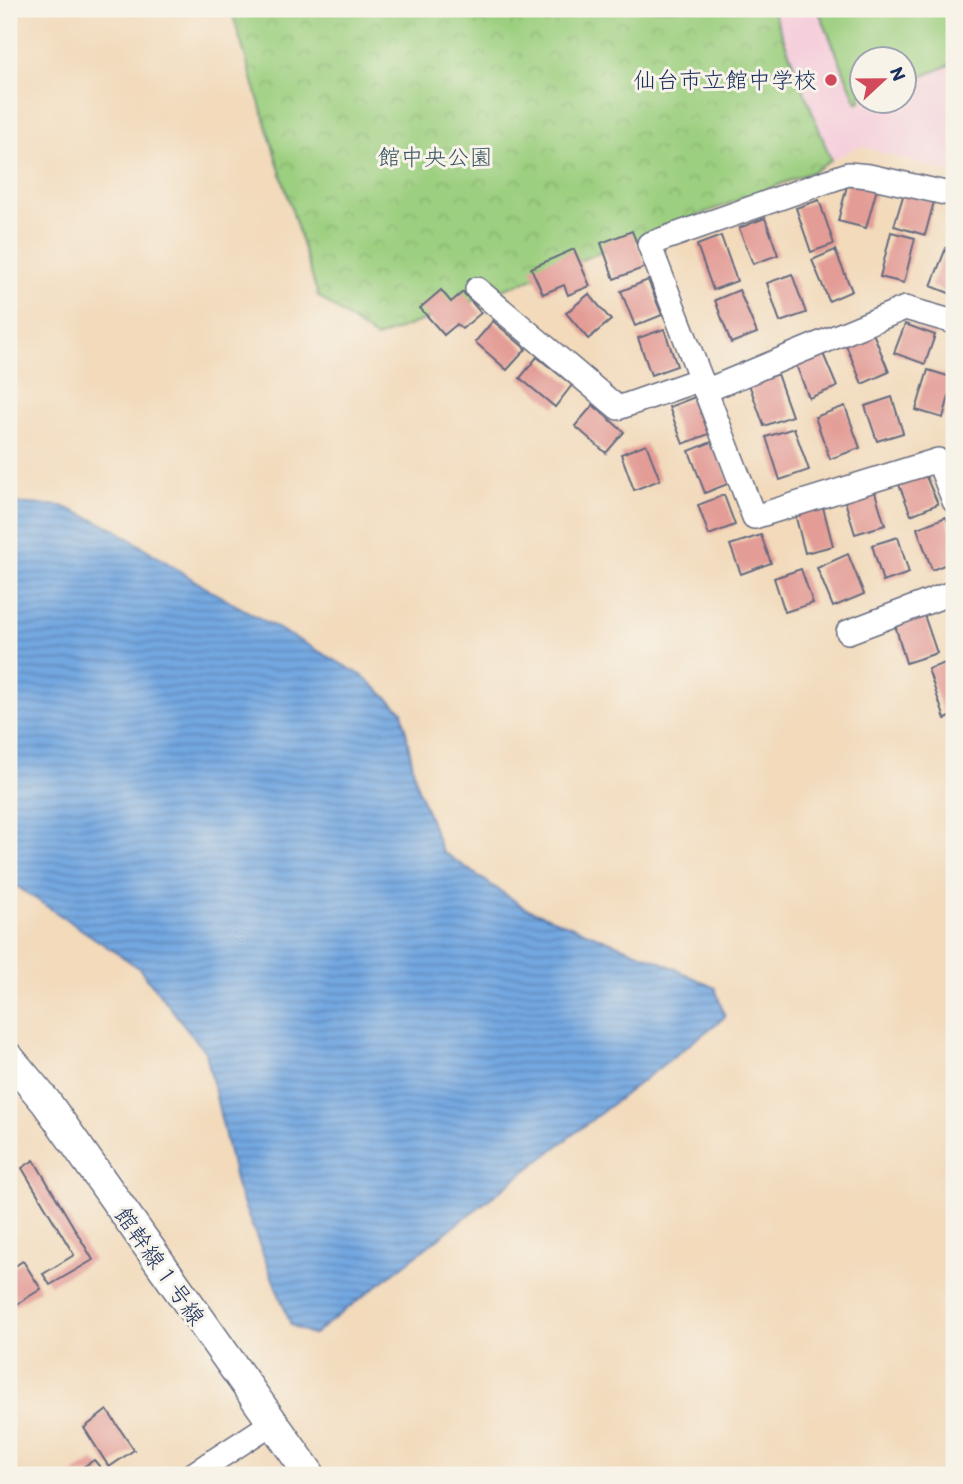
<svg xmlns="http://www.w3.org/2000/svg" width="963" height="1484" font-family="Itim,'Klee One',sans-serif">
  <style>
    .built { fill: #f5cfdc; fill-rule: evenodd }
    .park { fill: url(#park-crowns); stroke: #5c7f6e; stroke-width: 2 }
    .pitch { fill: #9ccf7f; stroke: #5c7f6e; stroke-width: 2 }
    .water { fill: url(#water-rules); stroke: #476b9f; stroke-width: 2 }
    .building { fill: #e39c96 }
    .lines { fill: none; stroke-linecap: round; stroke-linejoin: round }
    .minor-casing { stroke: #666b7f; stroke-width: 26 }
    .tertiary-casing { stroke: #666b7f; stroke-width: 33 }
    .minor { stroke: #fff; stroke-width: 23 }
    .tertiary { stroke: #fff; stroke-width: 30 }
    .poi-dot { fill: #d1495b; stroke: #f7f3e8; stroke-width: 2.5 }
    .labels { text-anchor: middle; stroke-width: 6; stroke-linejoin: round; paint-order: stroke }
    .poi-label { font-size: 23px; fill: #1b2f5e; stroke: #f7f3e8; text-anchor: end }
    .park-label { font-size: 23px; fill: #3b5766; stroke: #f7f3e8 }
    .street-label { font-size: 23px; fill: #1b2f5e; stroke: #f7f3e8 }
  </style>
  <defs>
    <pattern id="park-crowns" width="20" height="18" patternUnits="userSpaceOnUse" patternTransform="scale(1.75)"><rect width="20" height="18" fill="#9ccf7f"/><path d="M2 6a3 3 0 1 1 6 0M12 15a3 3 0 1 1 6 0" fill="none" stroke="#86b270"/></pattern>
    <pattern id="water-rules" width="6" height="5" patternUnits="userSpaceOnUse" patternTransform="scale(1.75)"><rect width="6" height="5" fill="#73a7e0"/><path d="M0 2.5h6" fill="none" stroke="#5e88b9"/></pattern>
  </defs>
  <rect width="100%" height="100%" fill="#f7f3e8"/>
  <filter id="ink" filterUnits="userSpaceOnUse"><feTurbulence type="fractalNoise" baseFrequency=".0143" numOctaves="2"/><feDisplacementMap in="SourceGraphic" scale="14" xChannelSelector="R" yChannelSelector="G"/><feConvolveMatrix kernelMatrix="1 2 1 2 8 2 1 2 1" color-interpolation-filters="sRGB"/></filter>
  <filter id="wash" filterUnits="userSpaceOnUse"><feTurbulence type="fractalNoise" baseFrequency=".00686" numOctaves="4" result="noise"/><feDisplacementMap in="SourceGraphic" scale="28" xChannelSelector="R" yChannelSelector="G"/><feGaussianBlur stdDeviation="1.57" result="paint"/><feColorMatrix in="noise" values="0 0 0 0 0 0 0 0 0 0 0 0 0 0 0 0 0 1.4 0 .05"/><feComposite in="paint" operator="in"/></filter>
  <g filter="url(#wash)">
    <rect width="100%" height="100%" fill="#f2dabb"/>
    <path class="built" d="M 772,9 L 954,9 L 954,174 L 860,146 L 831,160 ZM 862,60 L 904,60 L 904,102 L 862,102 Z"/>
    <polygon class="park" points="231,9 772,9 831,160 812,172 376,338 318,296"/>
    <polygon class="pitch" points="818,9 954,9 954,63 904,84 904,60 862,60 861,101 857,103"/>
    <polygon class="water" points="9,503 62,506 113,528 211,591 363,676 402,711 416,783 442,851 525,908 659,961 715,988 725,1017 313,1335 291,1325 237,1188 206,1053 139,968 9,881"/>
    <g id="blocks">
      <g class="building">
        <polygon points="849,178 878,185 866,228 838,221"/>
        <polygon points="904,193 934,202 925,235 894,226"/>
        <polygon points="819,200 834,244 811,252 796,208"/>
        <polygon points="765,218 778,255 753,264 739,228"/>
        <polygon points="632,231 646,267 614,279 601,243"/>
        <polygon points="891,232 915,238 904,283 880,277"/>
        <polygon points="721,236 737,281 713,290 697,245"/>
        <polygon points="946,248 954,251 954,295 931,286"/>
        <polygon points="574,249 590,286 568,295 564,285 543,294 531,268"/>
        <polygon points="835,250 852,291 829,301 812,260"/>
        <polygon points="792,274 806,313 780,322 767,283"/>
        <polygon points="648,280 662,315 635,326 621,291"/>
        <polygon points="441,290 451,302 463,292 481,313 462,329 457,324 444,335 420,308"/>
        <polygon points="739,290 757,333 731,343 715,300"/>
        <polygon points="589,294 611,320 588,339 566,313"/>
        <polygon points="493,321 526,349 507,370 475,342"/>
        <polygon points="905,324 935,335 925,364 894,353"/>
        <polygon points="664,329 677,366 651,375 638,338"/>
        <polygon points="873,333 889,372 862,384 846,345"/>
        <polygon points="822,351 837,387 809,398 795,362"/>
        <polygon points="537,357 572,385 555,407 520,378"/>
        <polygon points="928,370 954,378 943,418 916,410"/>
        <polygon points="777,374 792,416 764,426 749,384"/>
        <polygon points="695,397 709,434 683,444 669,407"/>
        <polygon points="892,397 903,433 877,441 865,406"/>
        <polygon points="593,405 624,432 606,453 575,426"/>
        <polygon points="845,406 860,448 830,459 815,417"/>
        <polygon points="794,428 809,470 780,480 766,437"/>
        <polygon points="714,441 730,483 705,493 689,451"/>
        <polygon points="646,444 660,480 634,490 621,454"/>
        <polygon points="924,472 938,504 911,515 898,482"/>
        <polygon points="874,489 885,525 855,534 844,498"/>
        <polygon points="724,495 735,525 709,535 698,505"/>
        <polygon points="823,507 833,546 805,553 795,514"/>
        <polygon points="946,517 954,538 954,561 932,570 917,528"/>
        <polygon points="761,535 771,563 741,574 730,545"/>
        <polygon points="898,537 909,573 883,582 872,545"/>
        <polygon points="848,554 864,594 833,607 817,568"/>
        <polygon points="801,569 813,603 785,612 774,578"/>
        <polygon points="924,615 937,653 906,663 895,625"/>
        <polygon points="954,660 954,716 945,719 928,669"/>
        <polygon points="34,1160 93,1260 50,1285 43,1274 74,1255 22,1168"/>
        <polygon points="23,1261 41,1289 9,1309 9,1270"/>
        <polygon points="107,1410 134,1450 109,1467 84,1428"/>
        <polygon points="94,1460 105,1473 76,1475 74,1473"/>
      </g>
    </g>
  </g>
  <g filter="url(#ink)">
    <use href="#blocks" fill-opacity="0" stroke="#666b7f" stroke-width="2"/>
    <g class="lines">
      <g class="minor-casing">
        <g id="minor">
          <polyline points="954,195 869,176 848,174 649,244 754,517 938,460 954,501"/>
          <polyline points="477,289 618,408 701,379"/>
          <polyline points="705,391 905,308 954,322"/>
          <polyline points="848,632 954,592"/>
          <polyline points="192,1475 272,1423"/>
        </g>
      </g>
      <g class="tertiary-casing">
        <polyline id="tertiary" points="9,1058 46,1102 310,1475"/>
      </g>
      <use href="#minor" class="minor"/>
      <use href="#tertiary" class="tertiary"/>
    </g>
  </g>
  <circle class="poi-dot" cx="831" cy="80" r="7"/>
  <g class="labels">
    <g class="poi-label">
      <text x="817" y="88">仙台市立館中学校</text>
    </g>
    <g class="park-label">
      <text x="435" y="165">館中央公園</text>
    </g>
    <g class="street-label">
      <text transform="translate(160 1266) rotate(55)" y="8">館幹線１号線</text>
    </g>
  </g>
  <rect width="963" height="1484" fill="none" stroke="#f7f3e8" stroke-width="35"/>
  <g transform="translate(883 80) rotate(68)"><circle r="33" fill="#f7f3e8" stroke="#9fa5b1" stroke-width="2"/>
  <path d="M0-5L12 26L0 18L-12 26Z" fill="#d1495b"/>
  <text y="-10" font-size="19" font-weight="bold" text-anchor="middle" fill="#1b2f5e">N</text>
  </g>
</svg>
